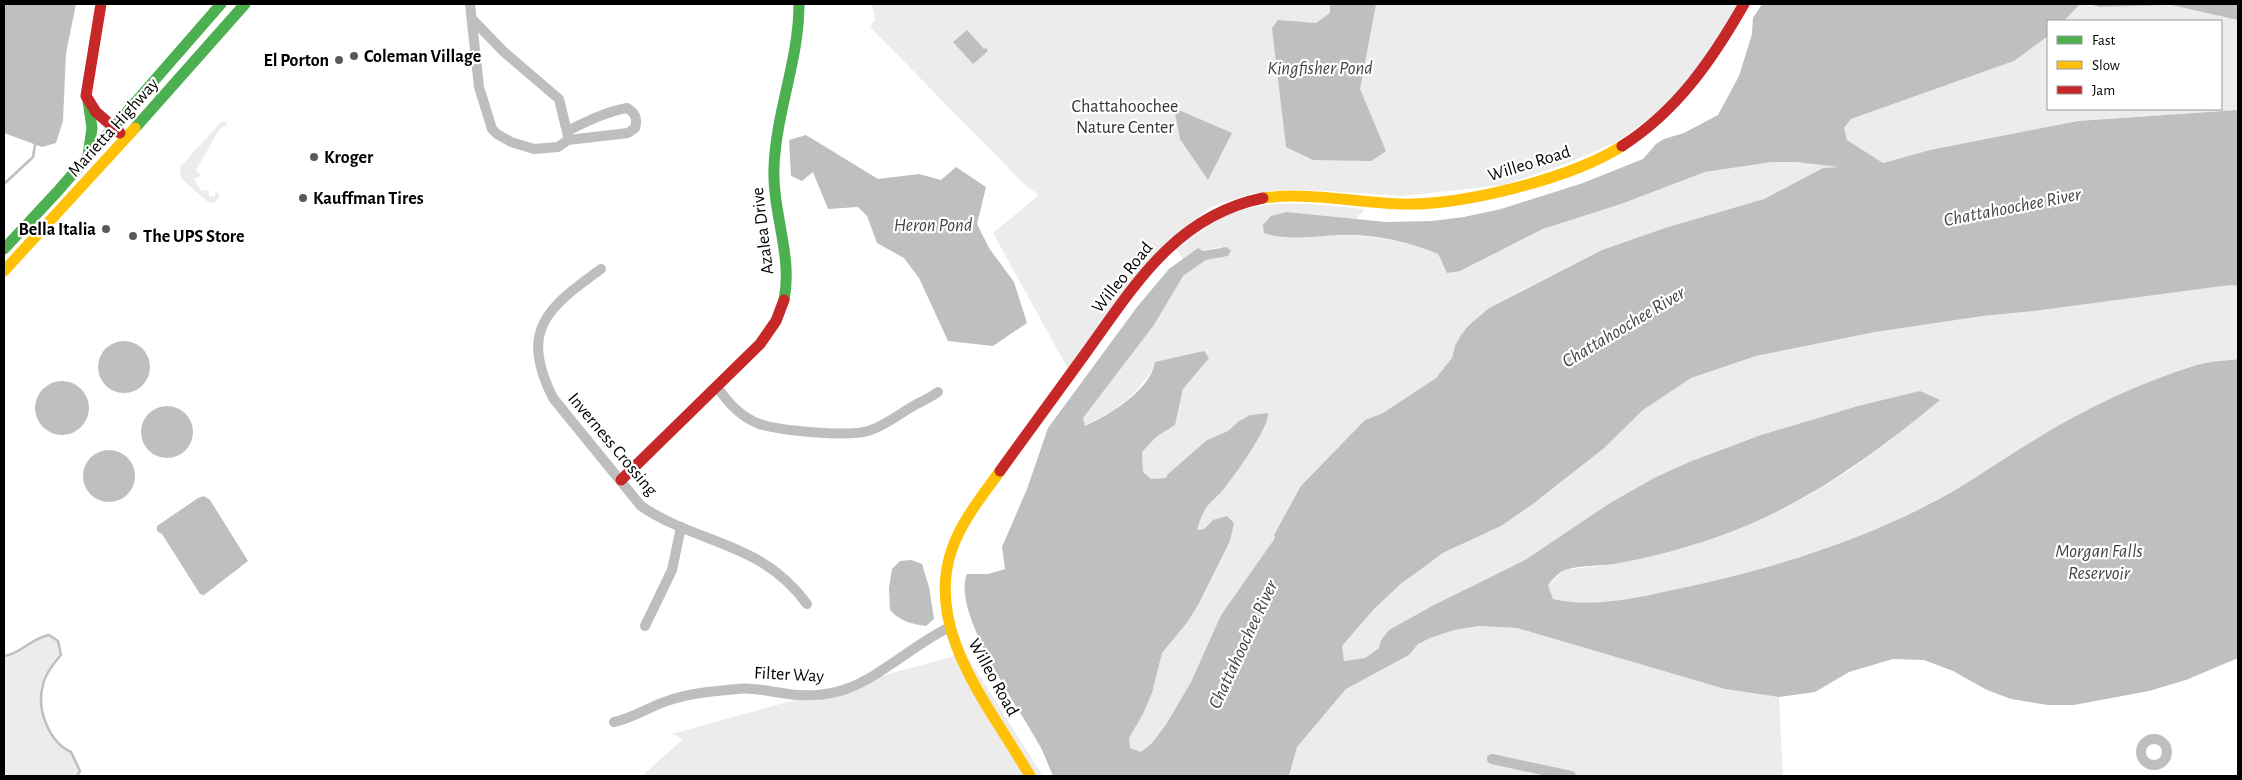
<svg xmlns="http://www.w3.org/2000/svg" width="2242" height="780" font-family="'Alegreya Sans',sans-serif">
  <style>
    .green { fill: #ececec }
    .water { fill: #bfbfbf }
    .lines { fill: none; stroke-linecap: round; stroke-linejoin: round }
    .stream { stroke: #bfbfbf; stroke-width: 2.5 }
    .street { stroke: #bebebe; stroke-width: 10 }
    .fast { stroke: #4caf50; stroke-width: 11 }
    .slow { stroke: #ffc107; stroke-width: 11 }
    .jam { stroke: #c62828; stroke-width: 11 }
    .poi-dot { fill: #595959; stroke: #fff; stroke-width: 2 }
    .labels { text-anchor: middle; stroke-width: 4.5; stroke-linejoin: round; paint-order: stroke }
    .poi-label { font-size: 18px; font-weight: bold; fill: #000; stroke: #fff; text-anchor: start }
    .park-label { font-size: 18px; fill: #333; stroke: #fff }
    .street-label { font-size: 18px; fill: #000; stroke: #fff }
    .water-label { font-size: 19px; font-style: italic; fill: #444; stroke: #fff }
  </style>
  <rect width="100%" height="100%" fill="#fff"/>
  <g class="green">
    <polygon points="872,4 1743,4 1724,41 1659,112 1616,142 1568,163 1503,185 1403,196 1311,190 1280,190 1250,194 1211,207 1183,229 1072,376 993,233 1039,195 1026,186 870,27 875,20"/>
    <polygon points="2080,4 2100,7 2171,5 2238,20 2238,110 2078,121 1930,150 1883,163 1847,140 1844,128 1851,119 2014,61 2048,36 2048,109 2221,109 2221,21 2064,21"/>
    <polygon points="224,121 227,124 227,126 220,128 196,170 201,176 194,179 201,191 209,190 209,196 215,197 215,193 219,192 219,197 214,203 208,202 181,178 180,167 220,123"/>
    <path d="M 1772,162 L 1796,162 L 1844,167 L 1823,168 L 1764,199 L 1665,228 L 1602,250 L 1522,290 L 1489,308 L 1469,325 L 1455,346 L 1452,358 L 1445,369 L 1436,378 L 1383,413 L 1365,420 L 1275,538 L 1221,615 L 1191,682 L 1167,723 L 1152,743 L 1141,752 L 1130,748 L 1129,738 L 1143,714 L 1152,693 L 1162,653 L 1186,624 L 1230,541 L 1213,520 L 1204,529 L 1196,530 C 1199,523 1201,515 1205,509 C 1209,502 1217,498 1221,492 C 1231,480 1270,425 1267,413 L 1250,415 L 1239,421 L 1228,431 L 1207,440 L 1168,474 L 1167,478 L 1150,479 L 1143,472 L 1142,452 L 1156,437 L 1175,424 L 1183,389 L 1208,358 L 1154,367 C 1132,401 1119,407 1085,426 L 1083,418 L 1154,325 L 1183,276 L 1206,260 L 1228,256 L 1231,251 L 1219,247 L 1203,251 L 1198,248 L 1183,259 L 1176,249 C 1196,235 1218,217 1242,210 C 1282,198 1324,206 1365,209 L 1355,220 L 1333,218 L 1280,238 C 1334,233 1388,233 1438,254 L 1441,262 L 1460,271 L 1543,229 L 1621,204 L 1705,172 Z"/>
    <path d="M 2230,285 L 2238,286 L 2238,359 C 2225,361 2210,361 2197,365 C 2141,382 2086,408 2036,439 C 2003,458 1973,481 1940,498 C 1861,541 1774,568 1687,587 C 1643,597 1597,608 1553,600 L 1548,585 L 1564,570 L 1614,564 L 1664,553 L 1713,538 L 1761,519 L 1806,497 L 1850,470 L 1891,440 L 1940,400 L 1858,406 L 1761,435 L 1689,462 L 1654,478 L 1610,503 L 1525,560 L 1434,605 L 1381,640 L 1379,648 L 1365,658 L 1344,661 L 1342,646 L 1374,609 L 1412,575 L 1444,553 L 1501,526 L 1543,497 L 1603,449 L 1643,410 L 1691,378 L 1756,356 L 1875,332 L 1983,316 L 2034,311 Z"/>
    <polygon points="1479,626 1517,628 1725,689 1779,697 1783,776 1289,776 1297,747 1346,689 1409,655 1418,644 1430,638 1454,630"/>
    <path d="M 49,635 L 58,641 L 61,655 C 54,663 45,674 43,685 C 36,709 49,742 71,752 L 80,771 L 77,776 L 4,776 L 4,656 C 21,654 31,638 49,635 Z"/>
    <polygon points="965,653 1043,776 642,776 683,739 672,734"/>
  </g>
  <g class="water">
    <polygon points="4,4 76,4 66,53 63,121 56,143 42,147 4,133"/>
    <polygon points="1330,4 1376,4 1360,89 1386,151 1371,161 1313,160 1286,147 1272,28 1278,20 1316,23 1330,13"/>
    <path d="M 1762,4 L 2080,4 L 2064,21 L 2048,21 L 2048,36 L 2014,61 L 1851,119 L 1844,128 L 1847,140 L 1883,163 L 1930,150 L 2078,121 L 2238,110 L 2238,286 L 2230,285 L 2034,311 L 1983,316 L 1875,332 L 1756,356 L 1691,378 L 1643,410 L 1603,449 L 1533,504 L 1501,526 L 1443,553 L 1402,583 L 1374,609 L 1342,646 L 1344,661 L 1365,658 L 1379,648 L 1381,640 L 1389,630 L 1434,605 L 1525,560 L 1610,503 L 1654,478 L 1689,462 L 1761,435 L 1858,406 L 1920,391 L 1940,400 C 1869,459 1802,507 1714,538 C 1682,549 1648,558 1614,564 C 1599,566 1580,565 1565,570 C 1559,572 1552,580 1548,585 L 1553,599 C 1597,609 1644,596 1687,587 C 1774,568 1861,541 1939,499 C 1973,481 2003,458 2036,439 C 2086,408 2141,382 2197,365 C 2210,361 2225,361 2238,359 L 2238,658 L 2186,680 L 2149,691 L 2074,705 L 2048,705 L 2011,699 L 1987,690 L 1953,671 L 1924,660 L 1893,659 L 1849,672 L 1815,692 L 1779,697 L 1725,689 L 1517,628 L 1479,626 L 1454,630 L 1430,638 L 1418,644 L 1409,655 L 1346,689 L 1297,747 L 1289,776 L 1053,776 C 1048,765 1044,752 1037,741 C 1018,707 951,611 967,574 L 988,574 L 1005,569 L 1002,547 L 1027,489 L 1048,428 L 1137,307 L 1169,269 L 1198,248 L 1203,251 L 1227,247 L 1231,251 L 1228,256 L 1206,260 L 1183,276 L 1154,325 L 1083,418 L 1085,426 C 1109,415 1150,391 1155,362 L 1204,351 L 1209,358 L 1183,389 L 1175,425 L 1156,437 L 1142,452 L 1143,472 L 1151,479 L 1166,478 L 1168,474 L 1207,440 L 1228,431 L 1239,421 L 1250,415 L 1268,413 C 1270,427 1232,479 1222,491 C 1217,497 1210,502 1206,508 C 1202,514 1199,523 1197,530 L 1204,529 L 1213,520 L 1227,516 L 1234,523 L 1230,541 L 1198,605 L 1186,624 L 1162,653 L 1152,693 L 1143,714 L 1129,738 L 1130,748 L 1141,752 L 1152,743 L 1167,723 L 1191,682 L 1221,615 L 1275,538 L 1274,535 L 1301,486 L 1365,420 L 1383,413 L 1436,378 L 1452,358 L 1455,346 L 1461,335 L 1469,325 L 1489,308 L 1602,250 L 1665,228 L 1764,199 L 1823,168 L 1839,167 L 1796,162 L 1772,162 L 1705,172 L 1621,204 L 1543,229 L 1460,271 L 1447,273 L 1438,254 C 1408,241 1373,234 1340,235 C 1315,236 1288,241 1264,233 L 1263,225 L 1271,216 L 1286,212 L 1386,222 L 1432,221 L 1464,217 L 1501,209 L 1583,183 L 1643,159 L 1656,144 L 1664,139 L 1684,133 L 1718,115 L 1739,76 L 1752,34 L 1753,18 Z"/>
    <polygon points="2087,4 2238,4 2238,20 2171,5 2100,7"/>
    <polygon points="967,30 984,49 986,48 988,51 973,64 953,42"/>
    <polygon points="1174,108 1232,133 1208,180 1180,139"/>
    <polygon points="806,135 878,179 919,174 941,180 956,167 986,187 977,224 989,248 1014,282 1027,323 993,346 948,341 919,278 904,258 877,243 867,216 858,207 828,209 813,172 802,181 791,176 789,140"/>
    <circle cx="124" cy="367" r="26"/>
    <circle cx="62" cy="408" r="27"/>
    <circle cx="167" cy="432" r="26"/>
    <circle cx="109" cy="476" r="26"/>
    <polygon points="204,496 210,500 248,561 204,595 200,594 162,534 157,531 157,526 198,498"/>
    <path d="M 911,560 L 922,564 L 929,587 L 934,619 L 926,626 C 912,624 899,621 890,610 L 889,588 L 892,569 L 900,561 Z"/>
  </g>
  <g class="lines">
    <g class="stream">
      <polyline points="4,184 33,157 35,145"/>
      <path d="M 4,656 C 21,654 31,638 49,635 L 58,641 L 61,655 C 54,663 45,674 43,685 C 36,709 49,742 71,752 L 80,771 L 77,776"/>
    </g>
    <g class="street">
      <path d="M 470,4 L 479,87 L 492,129 L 497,134 L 511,142 L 534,149 L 558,147 L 568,140 L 628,133 L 635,128 C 638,118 635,113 627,108 C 605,112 586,122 567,131"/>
      <polyline points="472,19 504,52 559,99 568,136"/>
      <path d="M 601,269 C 547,308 519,330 553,398 L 641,506 C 699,545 761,541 807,604"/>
      <path d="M 718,388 C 728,403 740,416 757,423 C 778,431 847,437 868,431 C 885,426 899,414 915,405 C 923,401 931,397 938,392"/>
      <polyline points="645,626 672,570 681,527"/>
      <path d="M 614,722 C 634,718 650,706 670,700 C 691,693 715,691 737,689 C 754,687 766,691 782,693 C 801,697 827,696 846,689 C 882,676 914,644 950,627"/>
      <circle cx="2154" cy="752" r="13"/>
      <polyline points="1492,759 1571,776"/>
    </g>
    <g class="fast">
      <polyline points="88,101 92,128 88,156"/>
      <polyline points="135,128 245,4"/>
      <polyline points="4,249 57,192 221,4"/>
      <path d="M 784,300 C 793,256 772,212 774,167 C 776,112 799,60 799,4"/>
    </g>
    <g class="slow">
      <path d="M 1263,198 C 1309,192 1354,202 1400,204 C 1461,206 1570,179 1622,146"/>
      <polyline points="4,271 135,128"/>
      <path d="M 1000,471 C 983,495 962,520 952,549 C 923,631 992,709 1030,776"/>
    </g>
    <g class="jam">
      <polyline points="101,4 86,96 96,112 120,133"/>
      <path d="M 1622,146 C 1677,111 1712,60 1744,4"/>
      <path d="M 1000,471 C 1028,432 1057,393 1085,354 C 1134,286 1175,216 1263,198"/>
      <polyline points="621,480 760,344 776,321 784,300"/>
    </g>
  </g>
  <g class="poi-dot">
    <circle cx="354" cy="56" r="5"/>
    <circle cx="339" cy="60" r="5"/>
    <circle cx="314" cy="157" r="5"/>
    <circle cx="303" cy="198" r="5"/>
    <circle cx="106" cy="229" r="5"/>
    <circle cx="133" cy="236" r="5"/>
  </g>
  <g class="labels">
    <g class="poi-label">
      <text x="364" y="62">Coleman Village</text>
      <text x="329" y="66" text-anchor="end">El Porton</text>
      <text x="324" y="163">Kroger</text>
      <text x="313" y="204">Kauffman Tires</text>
      <text x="96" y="235" text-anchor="end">Bella Italia</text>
      <text x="143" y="242">The UPS Store</text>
    </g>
    <g class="park-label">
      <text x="1125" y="112">Chattahoochee<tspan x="1125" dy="21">Nature Center</tspan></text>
    </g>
    <g class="street-label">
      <text transform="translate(113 127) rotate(-48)" y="6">Marietta Highway</text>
      <text transform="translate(1529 163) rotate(-17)" y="6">Willeo Road</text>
      <text transform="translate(762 231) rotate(-97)" y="6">Azalea Drive</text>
      <text transform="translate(1122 277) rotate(-51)" y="6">Willeo Road</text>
      <text transform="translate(613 444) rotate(50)" y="6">Inverness Crossing</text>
      <text transform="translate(789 674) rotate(3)" y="6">Filter Way</text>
      <text transform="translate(994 677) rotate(61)" y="6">Willeo Road</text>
    </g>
    <g class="water-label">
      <text x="1320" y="74">Kingfisher Pond</text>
      <text transform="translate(2012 206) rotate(-11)" y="7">Chattahoochee River</text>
      <text x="933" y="231">Heron Pond</text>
      <text transform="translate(1623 326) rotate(-31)" y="7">Chattahoochee River</text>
      <text x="2099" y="557">Morgan Falls<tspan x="2099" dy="22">Reservoir</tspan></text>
      <text transform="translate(1242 644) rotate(-65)" y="7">Chattahoochee River</text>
    </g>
  </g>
  <rect width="2242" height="780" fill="none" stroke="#000000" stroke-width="10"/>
  <rect x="2047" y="20" width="175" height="90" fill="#ffffff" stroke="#999999"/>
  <rect x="2057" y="36" width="25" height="8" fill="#4caf50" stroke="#999999"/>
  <text x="2092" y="45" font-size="15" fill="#000000">Fast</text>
  <rect x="2057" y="61" width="25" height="8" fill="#ffc107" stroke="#999999"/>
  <text x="2092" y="70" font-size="15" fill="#000000">Slow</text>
  <rect x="2057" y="86" width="25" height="8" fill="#c62828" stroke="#999999"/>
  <text x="2092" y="95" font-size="15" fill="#000000">Jam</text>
</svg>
